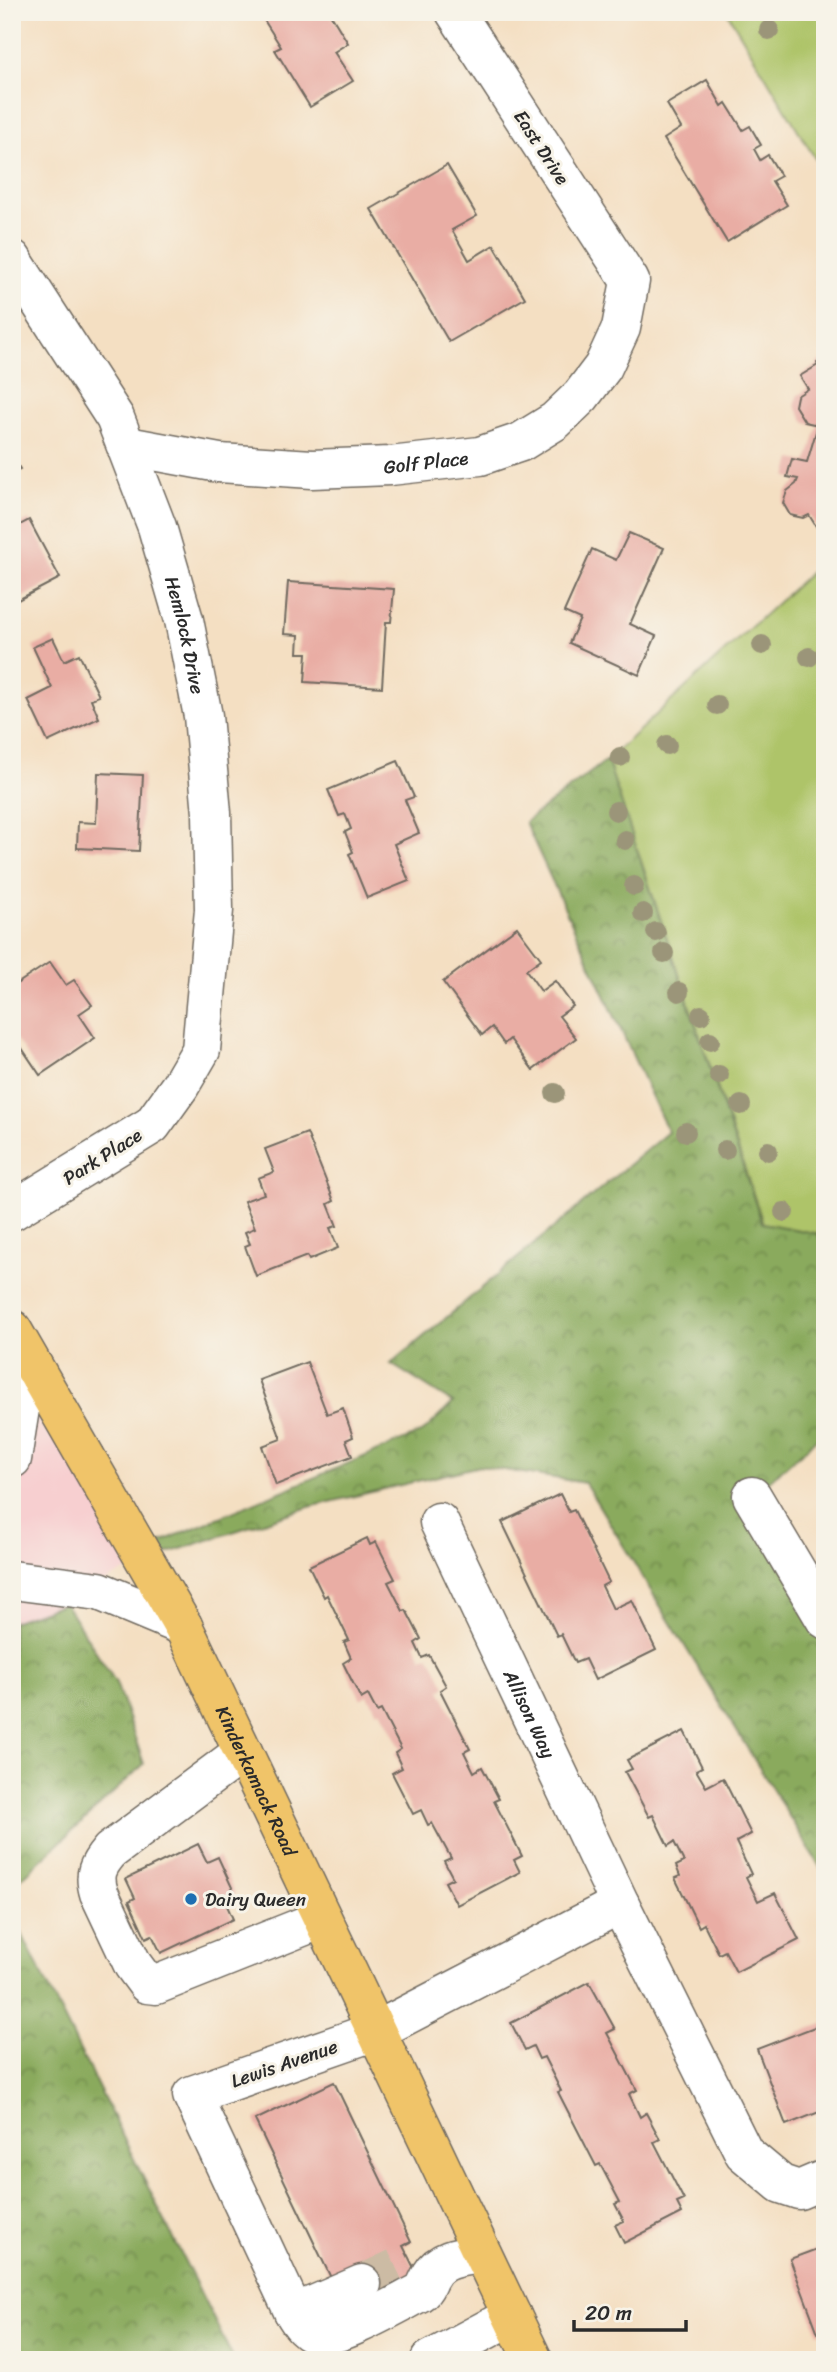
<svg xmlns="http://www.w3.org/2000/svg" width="837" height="2372" font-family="Sriracha,sans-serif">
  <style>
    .built { fill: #f7cfd0 }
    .green { fill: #aec469; stroke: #6c784a; stroke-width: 2 }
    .forest { fill: url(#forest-crowns); stroke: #5a6a44; stroke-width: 2 }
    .building { fill: #e9ada4 }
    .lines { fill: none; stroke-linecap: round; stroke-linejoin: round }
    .minor-tunnel { stroke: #ccbba4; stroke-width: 38; stroke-dasharray: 38 19; stroke-linecap: butt }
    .minor-casing { stroke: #716a60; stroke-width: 41 }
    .major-casing { stroke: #716a60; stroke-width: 41 }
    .minor { stroke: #fff; stroke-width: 38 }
    .major { stroke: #f0c469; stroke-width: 38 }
    .tree { fill: #9b9579 }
    .poi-dot { fill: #1f6fb2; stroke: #f7f3e8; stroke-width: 2.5 }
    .labels { text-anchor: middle; stroke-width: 6; stroke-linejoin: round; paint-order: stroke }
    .street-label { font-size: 19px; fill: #2b2b2b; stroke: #f7f3e8 }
    .poi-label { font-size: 19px; fill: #2b2b2b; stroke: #f7f3e8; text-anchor: start }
  </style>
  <defs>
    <pattern id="forest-crowns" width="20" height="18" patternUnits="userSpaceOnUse" patternTransform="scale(1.75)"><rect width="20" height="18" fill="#8aaa5d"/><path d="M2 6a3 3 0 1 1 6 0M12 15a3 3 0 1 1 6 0" fill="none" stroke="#718b4d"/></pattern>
  </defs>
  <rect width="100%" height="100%" fill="#f7f3e8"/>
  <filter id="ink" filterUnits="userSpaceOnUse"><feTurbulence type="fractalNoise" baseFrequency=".0143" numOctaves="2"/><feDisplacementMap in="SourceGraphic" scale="14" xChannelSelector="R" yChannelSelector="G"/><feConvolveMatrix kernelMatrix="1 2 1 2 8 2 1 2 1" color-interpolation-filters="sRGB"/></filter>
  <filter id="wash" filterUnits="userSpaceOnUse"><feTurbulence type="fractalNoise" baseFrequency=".00686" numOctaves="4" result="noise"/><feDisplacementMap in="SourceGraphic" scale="28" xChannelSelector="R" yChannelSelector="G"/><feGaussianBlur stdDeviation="1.57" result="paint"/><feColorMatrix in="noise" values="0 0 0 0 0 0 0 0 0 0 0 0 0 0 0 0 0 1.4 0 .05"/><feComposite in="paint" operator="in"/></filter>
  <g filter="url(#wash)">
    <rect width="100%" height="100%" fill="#f4dfc2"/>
    <polygon class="built" points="12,1329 144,1561 65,1603 12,1622"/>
    <g class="green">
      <polygon points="727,12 825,12 825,175"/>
      <polygon points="825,559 825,1235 763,1223 607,760"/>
    </g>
    <g class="forest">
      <polygon points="607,760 762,1223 825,1235 825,1436 819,1437 752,1496 825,1619 825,1875 585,1483 480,1466 309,1507 144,1561 139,1551 423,1432 453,1403 391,1364 668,1132 525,822"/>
      <polygon points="65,1603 116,1683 144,1764 12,1887 12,1622"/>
      <polygon points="12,1914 234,2360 12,2360"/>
    </g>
    <g id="blocks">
      <g class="building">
        <polygon points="259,12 329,12 348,43 334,52 353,81 310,107 275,50 281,47"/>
        <polygon points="707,80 722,106 726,103 743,130 750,126 761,145 754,149 760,160 768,155 781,176 772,181 787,205 727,242 664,139 681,128 667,104"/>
        <polygon points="447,165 477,216 452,230 469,260 494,245 525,298 449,342 371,209"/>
        <polygon points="825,358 825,537 822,536 809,515 803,518 790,515 783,503 787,491 796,484 798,479 787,477 792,459 807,462 818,425 805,422 795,406 797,396 808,389 800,376 818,365 817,363"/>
        <polygon points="12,456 20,469 12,474"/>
        <polygon points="29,520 60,578 12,603 12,529"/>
        <polygon points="629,533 664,548 630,624 656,636 639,675 569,643 580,619 564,612 592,549 616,560"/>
        <polygon points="288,582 394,589 391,622 386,622 382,687 305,682 307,653 298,653 299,635 284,634"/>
        <polygon points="53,638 64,661 79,654 99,696 91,699 99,718 48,742 28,700 52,688 33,647"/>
        <polygon points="398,761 414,797 405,800 419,833 394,844 409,881 367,898 349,854 353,852 345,832 351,829 345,814 339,816 328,790"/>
        <polygon points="98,773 143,775 139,851 77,848 78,822 96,823"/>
        <polygon points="517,927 541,959 526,970 541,991 555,981 573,1006 559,1016 576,1038 533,1070 510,1039 504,1044 492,1027 482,1035 443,982"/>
        <polygon points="50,962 66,985 74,980 92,1005 79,1014 95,1038 40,1075 15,1038 12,1040 12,987"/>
        <polygon points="307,1133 334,1201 328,1204 337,1226 330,1228 338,1248 309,1260 307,1256 256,1276 245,1246 250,1244 245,1232 255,1228 244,1201 264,1194 258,1178 274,1172 265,1149"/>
        <polygon points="307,1362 327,1414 343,1408 353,1437 346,1440 352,1456 276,1485 262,1446 281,1439 259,1380"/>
        <polygon points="560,1494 569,1512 574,1510 609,1582 602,1586 613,1609 632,1600 656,1650 595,1680 585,1659 575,1663 561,1634 557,1636 502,1522"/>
        <polygon points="367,1538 370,1545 376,1542 395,1579 388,1582 403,1611 406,1610 421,1639 415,1643 422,1658 429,1655 446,1686 440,1690 470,1749 464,1752 474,1772 482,1767 499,1799 494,1801 522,1856 514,1860 520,1872 457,1905 445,1882 453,1878 444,1861 451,1858 432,1823 428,1825 421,1810 413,1814 392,1773 402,1768 395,1753 401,1749 381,1710 377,1712 368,1695 361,1699 343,1663 351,1658 344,1642 349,1640 327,1595 324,1597 309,1566"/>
        <polygon points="684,1731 702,1767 696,1770 706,1787 723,1778 751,1834 736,1842 751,1874 746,1877 758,1901 775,1893 799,1940 736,1972 725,1951 719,1954 704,1924 699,1927 675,1878 680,1876 676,1866 684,1862 674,1842 668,1846 653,1815 649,1817 625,1772 632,1769 627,1760"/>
        <polygon points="198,1844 207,1862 218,1857 235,1894 224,1899 233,1919 161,1953 152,1935 146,1938 129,1901 135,1898 126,1879"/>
        <polygon points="589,1982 615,2029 607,2033 637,2090 629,2094 640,2117 646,2113 660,2139 654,2142 684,2200 677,2203 682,2213 624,2243 615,2225 624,2221 615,2204 620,2202 600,2164 596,2166 558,2092 561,2091 544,2057 539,2059 533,2046 525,2050 511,2023"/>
        <polygon points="825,2023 825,2101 819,2103 822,2111 786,2125 757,2049"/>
        <polygon points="334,2082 411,2242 403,2246 417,2274 368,2298 332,2280 255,2120"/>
        <polygon points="825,2246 825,2331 818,2333 790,2259"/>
      </g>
    </g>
  </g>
  <g filter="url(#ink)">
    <use href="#blocks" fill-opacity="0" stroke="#716a60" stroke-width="2"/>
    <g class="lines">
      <polyline class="minor-tunnel" points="362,2284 410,2261"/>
      <g class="minor-casing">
        <g id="minor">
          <path id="s1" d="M 12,259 L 115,418 L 157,527 L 184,620 L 203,716 L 212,813 L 214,910 L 201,1050 L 180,1086 L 152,1125 L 12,1211"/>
          <path id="s2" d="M 127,446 L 219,463 L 312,469 L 390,466 L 480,456 L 521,442 L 555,421 L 581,396 L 603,367 L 621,328 L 630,281 L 455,12"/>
          <polyline points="12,1459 28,1358"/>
          <polyline points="752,1496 825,1619"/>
          <path id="s3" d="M 439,1522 L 620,1904 L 376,2031 L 192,2095 L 293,2311 C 299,2322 307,2334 321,2335 C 341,2337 399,2303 419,2293 C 427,2288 426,2282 431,2275 C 441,2257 464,2257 482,2254"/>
          <polyline points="12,1580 99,1591 183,1626"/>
          <path d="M 243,1752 L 110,1851 C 98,1865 93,1874 99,1893 L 133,1965 L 147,1984 L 156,1985 L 322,1919"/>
          <polyline points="620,1904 744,2153 781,2184 799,2190 825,2179"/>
          <polyline points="293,2311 302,2310 362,2284"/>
          <polyline points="430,2360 512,2316"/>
        </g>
      </g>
      <g class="major-casing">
        <g id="major">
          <path id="s4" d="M 12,1329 L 183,1626 L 533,2360"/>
        </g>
      </g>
      <use href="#minor" class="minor"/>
      <use href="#major" class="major"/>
    </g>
    <g class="tree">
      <circle cx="769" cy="30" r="10"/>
      <circle cx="762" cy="645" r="10"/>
      <circle cx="809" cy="657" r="10"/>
      <circle cx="717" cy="705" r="10"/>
      <circle cx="667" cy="745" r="10"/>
      <circle cx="620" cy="757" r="10"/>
      <circle cx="616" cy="811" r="10"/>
      <circle cx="625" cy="840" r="10"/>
      <circle cx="634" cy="886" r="10"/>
      <circle cx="643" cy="913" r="10"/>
      <circle cx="656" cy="932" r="10"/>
      <circle cx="664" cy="953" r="10"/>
      <circle cx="679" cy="992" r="10"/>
      <circle cx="701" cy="1015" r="10"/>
      <circle cx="710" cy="1041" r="10"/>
      <circle cx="719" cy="1075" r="10"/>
      <circle cx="555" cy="1093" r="10"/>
      <circle cx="741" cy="1105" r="10"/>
      <circle cx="686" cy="1132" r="10"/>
      <circle cx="725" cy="1150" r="10"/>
      <circle cx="768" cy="1151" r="10"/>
      <circle cx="784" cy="1212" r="10"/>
    </g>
  </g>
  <circle class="poi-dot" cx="191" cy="1899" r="7"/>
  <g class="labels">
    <g class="street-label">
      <text transform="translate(542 147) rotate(57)" y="7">East Drive</text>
      <text dy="7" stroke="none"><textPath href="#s2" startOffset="301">Golf Place</textPath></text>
      <text dy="7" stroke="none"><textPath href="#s1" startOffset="418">Hemlock Drive</textPath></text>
      <text transform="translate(102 1156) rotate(-32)" y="7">Park Place</text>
      <text dy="7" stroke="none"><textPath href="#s3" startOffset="212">Allison Way</textPath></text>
      <text dy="7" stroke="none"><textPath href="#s4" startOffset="514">Kinderkamack Road</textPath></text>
      <text transform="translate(284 2063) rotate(-19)" y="7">Lewis Avenue</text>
    </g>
    <g class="poi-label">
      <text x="205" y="1906">Dairy Queen</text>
    </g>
  </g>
  <rect width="837" height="2372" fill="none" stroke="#f7f3e8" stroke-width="42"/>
  <path d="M574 2320v10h112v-10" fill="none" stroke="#2b2b2b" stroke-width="3.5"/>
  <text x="585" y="2320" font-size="21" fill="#2b2b2b" stroke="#f7f3e8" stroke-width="5" paint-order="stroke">20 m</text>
</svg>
